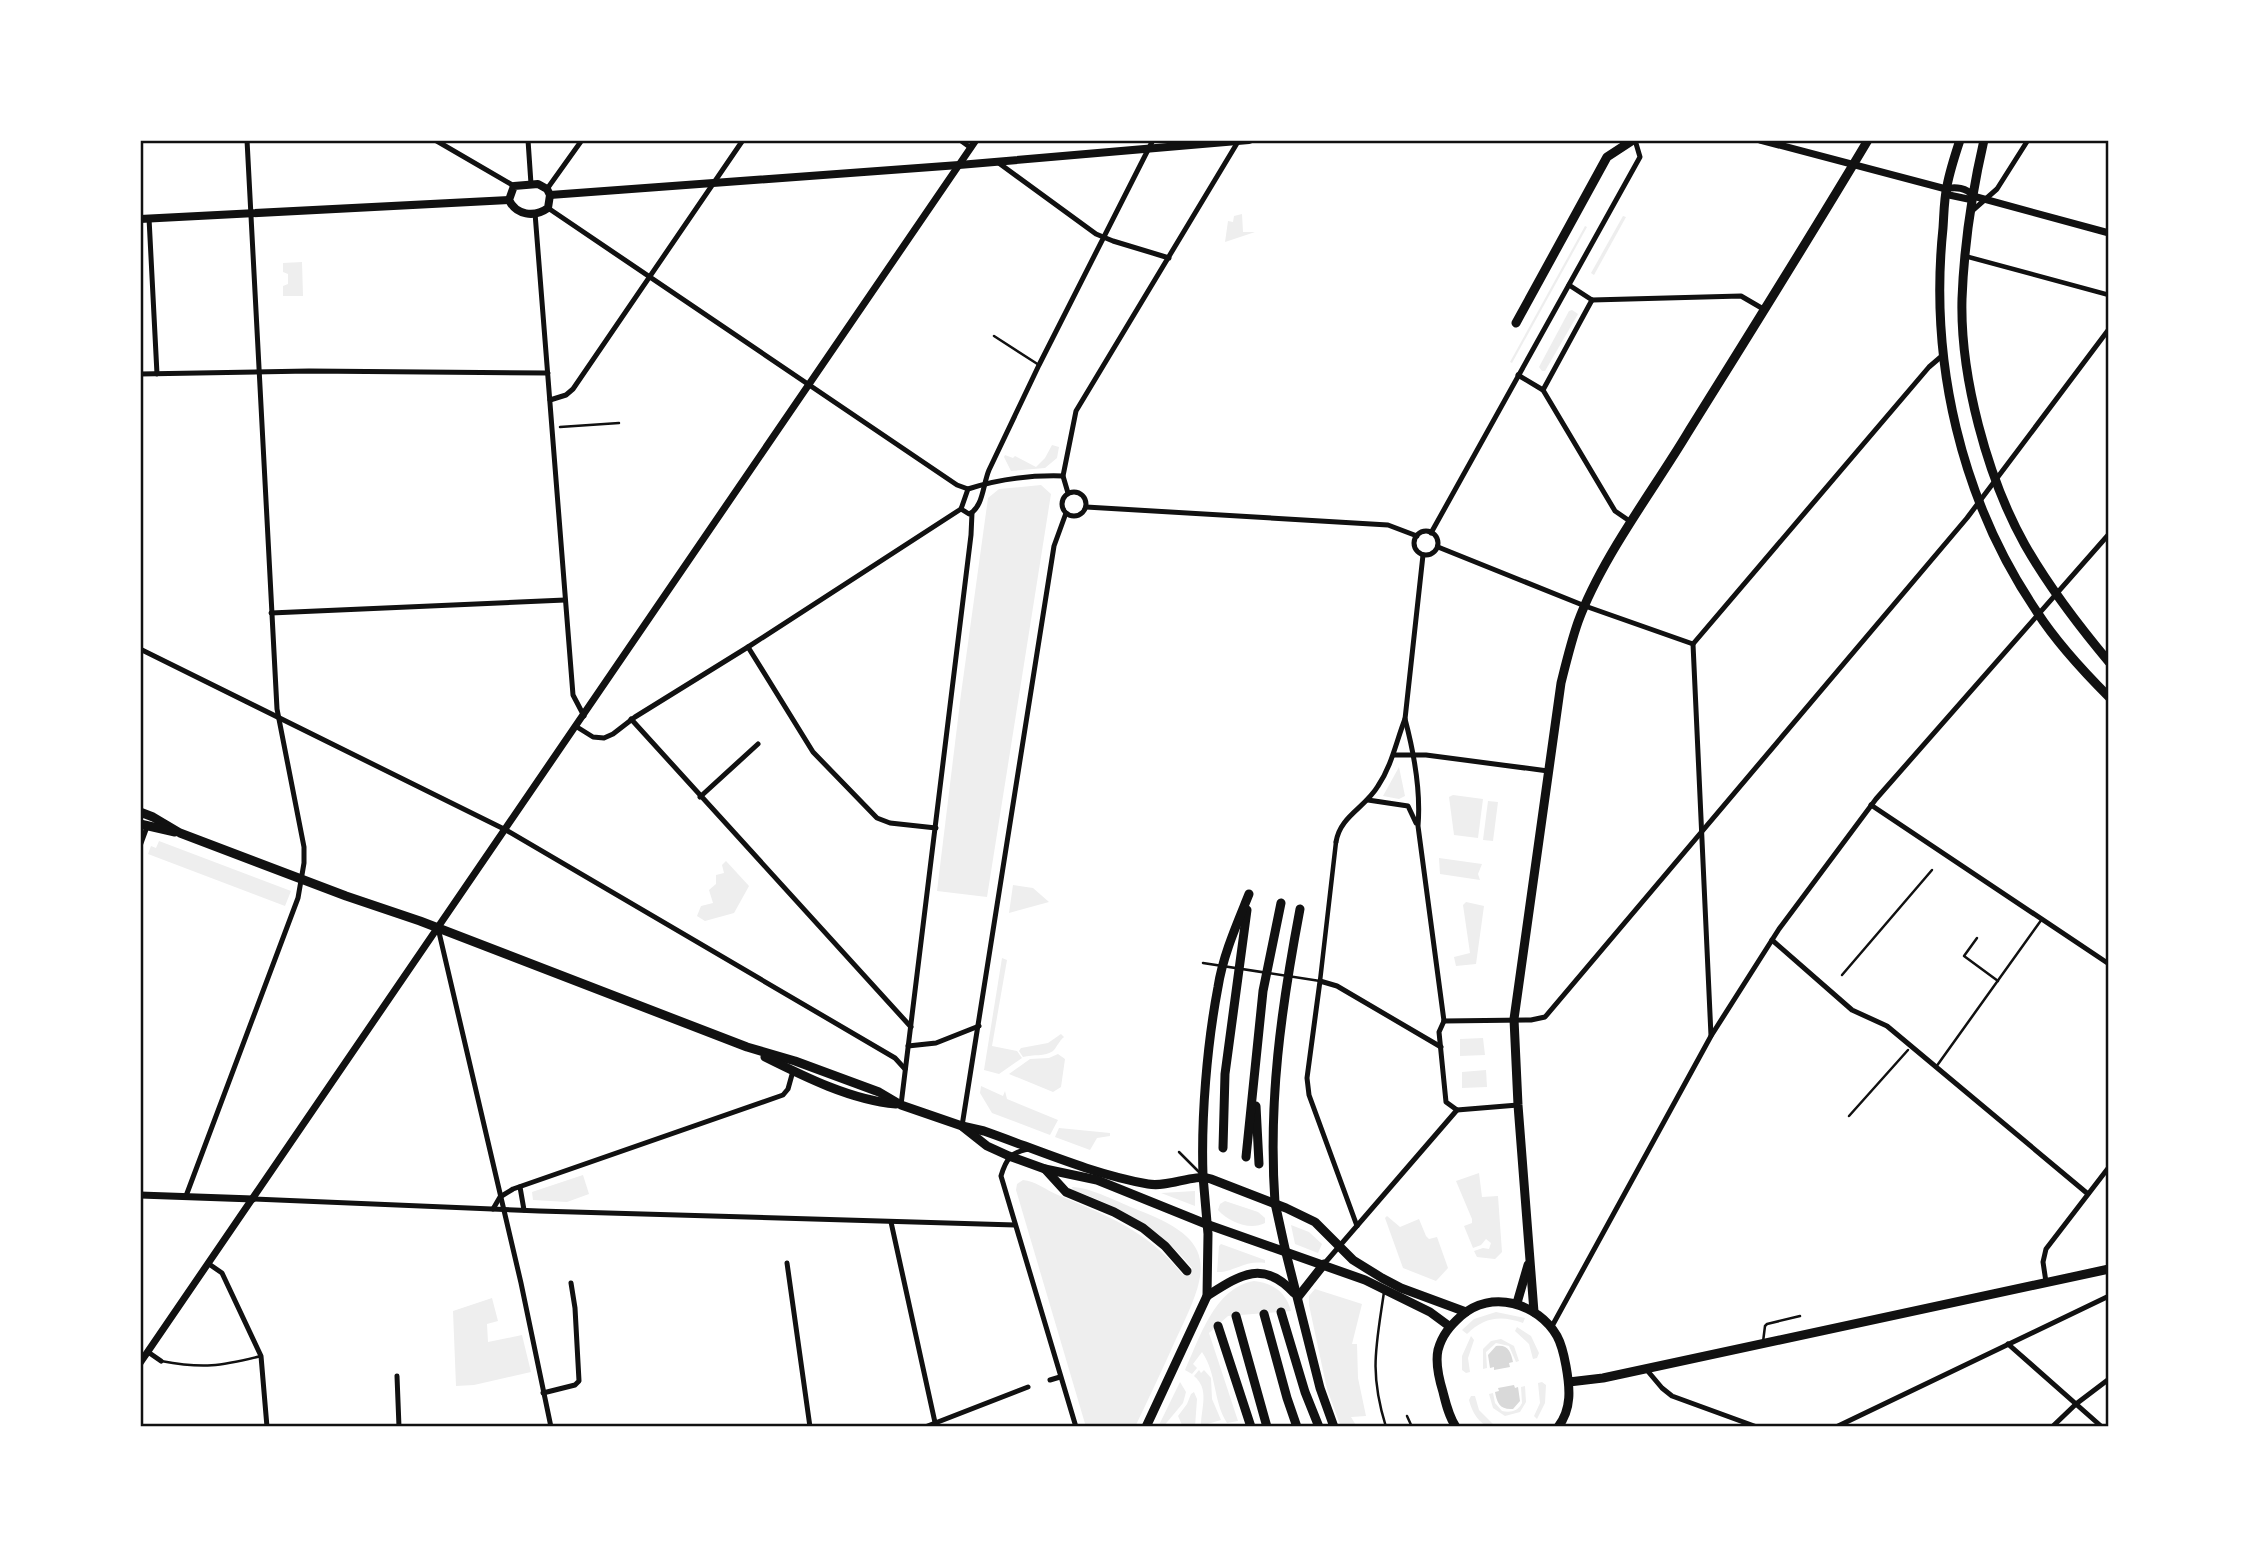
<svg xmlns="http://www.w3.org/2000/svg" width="2249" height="1567" font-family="'Golos Text',sans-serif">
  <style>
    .green { fill: #eee }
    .water { fill: #d9d9d9 }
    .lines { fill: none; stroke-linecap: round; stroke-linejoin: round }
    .service { stroke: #111; stroke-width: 2.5 }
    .pedestrian { stroke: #111; stroke-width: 4.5 }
    .minor { stroke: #111; stroke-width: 5 }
    .tertiary { stroke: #111; stroke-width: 7 }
    .secondary { stroke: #111; stroke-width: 8 }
    .primary { stroke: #111; stroke-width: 9 }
    .trunk { stroke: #111; stroke-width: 9 }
    .neatline { fill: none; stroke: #111; stroke-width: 2.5 }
  </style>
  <rect width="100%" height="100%" fill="#fff"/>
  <g class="green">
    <polygon points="1242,214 1243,232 1255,232 1225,242 1228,221 1233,222 1234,216"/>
    <polygon points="1623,216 1626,217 1594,275 1591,273"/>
    <polygon points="1585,226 1587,227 1512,363 1510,362"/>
    <polygon points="302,262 303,296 283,296 283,286 288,284 288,274 283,272 283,263"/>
    <polygon points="1572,310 1578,314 1545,371 1542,371 1539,367 1569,311"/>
    <polygon points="1052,445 1059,447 1057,458 1045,468 1011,471 1004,457 1005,455 1013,458 1015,456 1036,467 1045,458"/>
    <polygon points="1041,485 1051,494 987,897 937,891 961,694 988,498 999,489"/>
    <polygon points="1399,767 1405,796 1399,799 1383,796"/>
    <polygon points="1453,795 1483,799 1478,838 1454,835 1449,797"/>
    <polygon points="1488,801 1498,802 1493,841 1483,840"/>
    <polygon points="159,841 291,891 285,906 148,854 151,846 156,848"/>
    <polygon points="1439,858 1482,864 1478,874 1480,880 1440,874"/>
    <polygon points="726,861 749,886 734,913 705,921 697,916 701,906 713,903 709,890 716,884 716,875 724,873 722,865"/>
    <polygon points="1013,885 1033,888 1049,902 1009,913"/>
    <polygon points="1466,902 1484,906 1476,964 1456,966 1454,957 1470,953 1463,905"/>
    <polygon points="1002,958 1007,960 992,1046 1017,1051 1022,1058 999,1074 984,1070"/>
    <path d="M 1061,1034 L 1064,1037 C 1059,1041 1057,1047 1053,1051 C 1045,1057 1033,1054 1023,1057 L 1019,1051 L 1021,1048 L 1048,1043 Z"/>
    <polygon points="1483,1038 1485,1055 1460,1056 1460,1039"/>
    <polygon points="1058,1054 1065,1059 1061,1087 1053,1092 1009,1074 1030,1059 1049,1058"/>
    <polygon points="1486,1070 1487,1087 1462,1088 1462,1072"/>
    <polygon points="981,1086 1003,1096 1005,1091 1007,1099 1058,1120 1050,1135 992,1113 980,1093"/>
    <polygon points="1059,1128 1110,1133 1110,1136 1097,1138 1090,1150 1055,1137"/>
    <polygon points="1479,1173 1482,1197 1498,1196 1502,1252 1495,1259 1477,1257 1474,1251 1483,1248 1489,1249 1491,1243 1486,1239 1481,1245 1473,1248 1464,1226 1472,1223 1472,1219 1456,1181"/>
    <polygon points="583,1175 589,1194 567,1202 533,1200 532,1192"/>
    <path d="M 1023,1180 C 1035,1181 1046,1190 1058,1195 C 1108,1216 1148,1231 1183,1275 L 1192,1268 C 1158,1227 1122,1208 1073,1190 L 1072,1187 C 1090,1187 1120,1203 1138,1210 C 1220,1241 1209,1270 1176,1339 C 1163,1368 1149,1398 1135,1427 L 1086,1427 L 1016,1190 L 1017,1184 Z"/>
    <polygon points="1195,1191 1195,1206 1161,1193"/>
    <path d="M 1225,1201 L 1258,1212 L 1265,1218 L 1265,1223 C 1250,1231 1229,1222 1218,1210 L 1220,1204 Z"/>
    <polygon points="1387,1216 1400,1227 1419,1219 1426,1236 1429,1239 1437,1237 1448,1268 1436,1281 1403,1268 1385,1218"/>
    <polygon points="1291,1225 1309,1232 1322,1244 1318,1253 1295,1244"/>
    <path d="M 1221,1244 L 1265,1260 L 1265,1263 C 1244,1260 1233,1273 1217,1272 L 1219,1246 Z"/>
    <path d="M 1254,1281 C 1273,1283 1286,1292 1291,1311 L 1228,1316 L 1209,1333 L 1238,1421 L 1227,1423 C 1213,1401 1217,1374 1202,1352 L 1193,1364 L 1197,1368 L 1192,1374 L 1185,1370 C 1200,1338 1214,1288 1254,1281 Z"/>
    <polygon points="1315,1289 1362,1304 1352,1344 1357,1344 1358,1378 1366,1416 1351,1417 1357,1427 1341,1427 1327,1389 1309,1305 1309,1296"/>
    <polygon points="492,1298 498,1321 487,1324 488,1342 522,1335 531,1372 474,1385 456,1386 453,1311"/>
    <path d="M 1496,1312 L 1525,1318 L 1523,1323 C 1501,1315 1484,1317 1467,1334 L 1462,1330 L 1474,1319 Z"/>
    <polygon points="1517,1327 1531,1336 1539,1353 1537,1358 1533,1359 1529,1344 1515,1331"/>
    <polygon points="1471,1336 1474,1340 1468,1358 1470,1372 1466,1373 1462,1370 1462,1356"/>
    <polygon points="1501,1339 1514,1346 1519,1361 1516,1362 1509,1346 1496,1343 1486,1352 1487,1368 1483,1369 1483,1349 1491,1341"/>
    <path d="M 1199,1370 L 1201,1373 L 1204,1370 L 1211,1378 L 1212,1399 L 1221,1420 L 1201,1426 C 1201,1408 1210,1389 1194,1376 Z"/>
    <polygon points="1180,1382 1186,1392 1183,1403 1163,1427 1158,1427"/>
    <polygon points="1542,1382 1546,1385 1545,1403 1537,1419 1534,1416 1540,1403 1538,1383"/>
    <path d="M 1525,1386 L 1526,1402 L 1520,1412 L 1505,1416 L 1493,1408 L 1489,1394 L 1493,1393 L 1495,1403 L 1502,1411 C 1511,1413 1518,1411 1522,1403 L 1521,1387 Z"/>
    <polygon points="1194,1392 1197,1399 1195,1427 1183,1427 1178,1416 1187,1404 1191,1394"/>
    <path d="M 1471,1396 L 1475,1396 L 1479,1410 L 1493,1424 L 1492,1427 C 1479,1425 1472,1412 1469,1400 Z"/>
  </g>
  <g class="water">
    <path d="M 1496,1346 C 1508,1344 1511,1352 1513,1362 L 1509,1363 L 1510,1367 L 1494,1370 L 1494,1367 L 1490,1368 L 1488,1355 Z"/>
    <path d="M 1514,1385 L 1515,1388 L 1518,1387 L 1520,1401 L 1513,1409 C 1500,1410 1497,1403 1495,1392 L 1499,1391 L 1498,1388 Z"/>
  </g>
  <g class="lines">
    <g class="service">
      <polyline points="994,336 1039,365"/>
      <polyline points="560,427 619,423"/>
      <polyline points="1977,938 1964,956 1998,981"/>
      <polyline points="1203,963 1320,981"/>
      <polyline points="1842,975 1932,870"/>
      <polyline points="1936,1067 2042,919"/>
      <polyline points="1849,1116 1908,1050"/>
      <polyline points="1179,1152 1201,1174"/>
      <path d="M 1384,1292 C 1376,1347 1369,1372 1386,1427"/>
      <polyline points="1763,1342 1765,1326 1767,1324 1800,1316"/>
      <path d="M 161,1361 C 204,1369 220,1366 261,1356"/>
      <polyline points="1407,1416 1412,1427"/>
    </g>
    <g class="pedestrian">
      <polyline points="1965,256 2109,295"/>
      <polyline points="1320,981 1336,842"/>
    </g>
    <g class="minor">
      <polyline points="435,140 514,186"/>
      <polyline points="528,140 531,184"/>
      <polyline points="960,140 971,148"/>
      <polyline points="996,161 1096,234 1113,241 1169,258"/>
      <polyline points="547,189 582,140"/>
      <polyline points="548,208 957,485 968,489"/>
      <polyline points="1972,211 1997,189 2028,140"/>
      <polyline points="535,213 573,695 584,716"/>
      <polyline points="149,218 157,374"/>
      <polyline points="1569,285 1592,300"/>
      <polyline points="1592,300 1741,296 1765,310"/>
      <polyline points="140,374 309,371 548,373"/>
      <polyline points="1518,375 1543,390 1615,511 1631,522"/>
      <polyline points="1543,390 1592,300"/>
      <polyline points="550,400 566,395 573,389 743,140"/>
      <circle cx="1074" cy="504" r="12"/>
      <polyline points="1068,493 1063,476 1076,411 1239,140"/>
      <polyline points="1086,507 1388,525 1417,536"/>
      <path d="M 961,509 L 969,514 C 983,508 983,484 989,470 L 1039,365 L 1153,140"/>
      <path d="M 961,509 L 968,489 C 999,479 1030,475 1063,476"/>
      <circle cx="1426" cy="543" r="12"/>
      <polyline points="1431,533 1640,157 1635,140"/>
      <polyline points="1438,547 1585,606 1693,644 1711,1036"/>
      <polyline points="271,613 565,600"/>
      <polyline points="1693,644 1929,367 1943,355"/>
      <polyline points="748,647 813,752 877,818 890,823 936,828"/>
      <polyline points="140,649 506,830 895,1058 905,1069"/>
      <polyline points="631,719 911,1027"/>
      <path d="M 1405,719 C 1414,753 1421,791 1418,826 L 1444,1021"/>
      <polyline points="577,727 593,737 604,738 613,734 635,717 748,647 961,509"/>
      <polyline points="1394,755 1426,755 1548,771"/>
      <polyline points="700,797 758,744"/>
      <polyline points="1368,800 1408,806 1416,823"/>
      <polyline points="1871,805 2109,964"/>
      <path d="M 1336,842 C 1340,816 1365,808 1378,786 C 1392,765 1396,742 1405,719 L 1423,555"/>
      <polyline points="140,846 147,827"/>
      <polyline points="438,928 521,1283 551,1427"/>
      <polyline points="1772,940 1852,1010 1887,1026 2088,1194"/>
      <polyline points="1444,1021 1531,1020 1545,1017 1967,518 2109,329"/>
      <polyline points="1444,1021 1439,1032 1446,1102 1457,1110 1518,1105"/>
      <polyline points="908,1046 936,1043 979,1026"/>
      <polyline points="901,1105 971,535 972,513"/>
      <polyline points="962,1126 1054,546 1066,513"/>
      <path d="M 1029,1149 C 1011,1152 1006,1159 1001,1176 L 1076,1427"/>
      <polyline points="520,1187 524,1210"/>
      <polyline points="186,1196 298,898 304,863 304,847 277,709 247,140"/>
      <polyline points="253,1199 539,1211 1015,1225"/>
      <polyline points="493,1209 500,1197 513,1189 783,1095 788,1089 793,1071"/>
      <polyline points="891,1222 936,1427"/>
      <polyline points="1357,1226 1309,1095 1307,1078 1320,981 1337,986 1441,1047"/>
      <polyline points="787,1263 810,1427"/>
      <polyline points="209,1264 222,1273 261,1356 267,1427"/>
      <polyline points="1324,1264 1457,1110"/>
      <polyline points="2046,1282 2043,1262 2046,1249 2109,1167"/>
      <polyline points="1551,1328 1711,1036 1779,929 1876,799 2109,534"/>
      <polyline points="2008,1344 2102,1427"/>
      <polyline points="148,1352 161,1361"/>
      <polyline points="1646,1369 1662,1388 1672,1396 1757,1427"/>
      <polyline points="397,1376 399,1427"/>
      <polyline points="1050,1380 1060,1377"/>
      <polyline points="543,1393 575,1385 579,1381 575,1308 571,1283"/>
      <polyline points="925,1427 1028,1387"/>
      <polyline points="1836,1427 2109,1296"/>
      <polyline points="2052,1427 2076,1404 2109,1379"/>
    </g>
    <g class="tertiary">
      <path d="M 1760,140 L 1946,189 C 1955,186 1967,188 1973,196 L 2109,233"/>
      <polyline points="1946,190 1949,195 1968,199 1973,196"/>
      <polyline points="140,1195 253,1199"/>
      <polyline points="140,1363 976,140"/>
    </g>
    <g class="secondary">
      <path d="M 538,184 L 547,189 L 550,195 L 548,208 C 534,218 516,215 509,200 L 514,186 Z"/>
      <polyline points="550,195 959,165 1249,140"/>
      <polyline points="140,219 509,200"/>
    </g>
    <g class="primary">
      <path d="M 1960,140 C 1955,155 1950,170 1947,186 C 1944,199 1944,214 1943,228 C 1929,362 1961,500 2037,612 C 2057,643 2083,671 2109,697"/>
      <path d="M 1984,140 C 1972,192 1964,245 1962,299 C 1960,376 1987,477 2025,545 C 2049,587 2078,625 2109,662"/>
      <path d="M 140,812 L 153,817 L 180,833 L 346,896 L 420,921 L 747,1047 L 795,1061 L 879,1092 L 901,1105 L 962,1126 L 984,1131 C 1038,1150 1092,1174 1148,1184 C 1169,1188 1194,1173 1211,1179 L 1286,1208 L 1315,1222 L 1353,1260 L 1382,1278 L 1401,1288 L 1466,1312"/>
      <polyline points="140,824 175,832"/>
      <path d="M 765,1057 C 805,1077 851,1100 896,1104"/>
      <polyline points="963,1127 987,1146 1009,1156 1045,1169 1097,1180 1206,1224 1365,1280 1430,1312 1449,1326"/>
      <polyline points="1275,1203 1286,1253"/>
      <polyline points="1517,1303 1528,1265"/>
      <path d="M 1534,1312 L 1518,1105 L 1514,1019 L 1561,683 C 1566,663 1571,642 1578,622 C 1601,559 1652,492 1687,434 C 1748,336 1809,239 1868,140"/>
      <polyline points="1569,1382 1603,1378 2109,1269"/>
      <polyline points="1146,1427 1207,1296 1208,1234 1203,1176"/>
      <path d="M 1456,1427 C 1449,1417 1446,1404 1443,1392 C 1439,1379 1435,1364 1438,1350 C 1442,1335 1450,1326 1461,1316 C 1491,1289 1538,1303 1557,1336 C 1562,1345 1564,1355 1566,1366 C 1570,1388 1572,1409 1558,1427"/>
    </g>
    <g class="trunk">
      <polyline points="1516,323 1607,157 1633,140"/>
      <polyline points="1256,1106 1259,1164"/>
      <polyline points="1223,1148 1225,1074 1247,910"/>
      <polyline points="1246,1157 1263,991 1281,903"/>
      <polyline points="1045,1169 1066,1192 1114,1212 1143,1228 1165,1246 1187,1271"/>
      <path d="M 1203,1176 C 1201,1117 1207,1045 1218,987 C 1223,955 1237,924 1249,894"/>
      <path d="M 1275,1203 C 1268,1102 1281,1009 1300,909"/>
      <polyline points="1286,1253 1320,1388 1334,1427"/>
      <path d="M 1207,1296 C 1240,1275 1263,1259 1294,1293"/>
      <polyline points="1298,1297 1324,1264"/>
      <polyline points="1281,1312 1305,1392 1319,1427"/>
      <polyline points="1264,1314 1287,1398 1297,1427"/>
      <polyline points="1236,1316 1267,1427"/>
      <polyline points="1218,1326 1251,1427"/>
    </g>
  </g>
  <rect width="2249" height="1567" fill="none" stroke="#ffffff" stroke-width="284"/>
  <rect x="142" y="142" width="1965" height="1283" class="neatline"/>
</svg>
